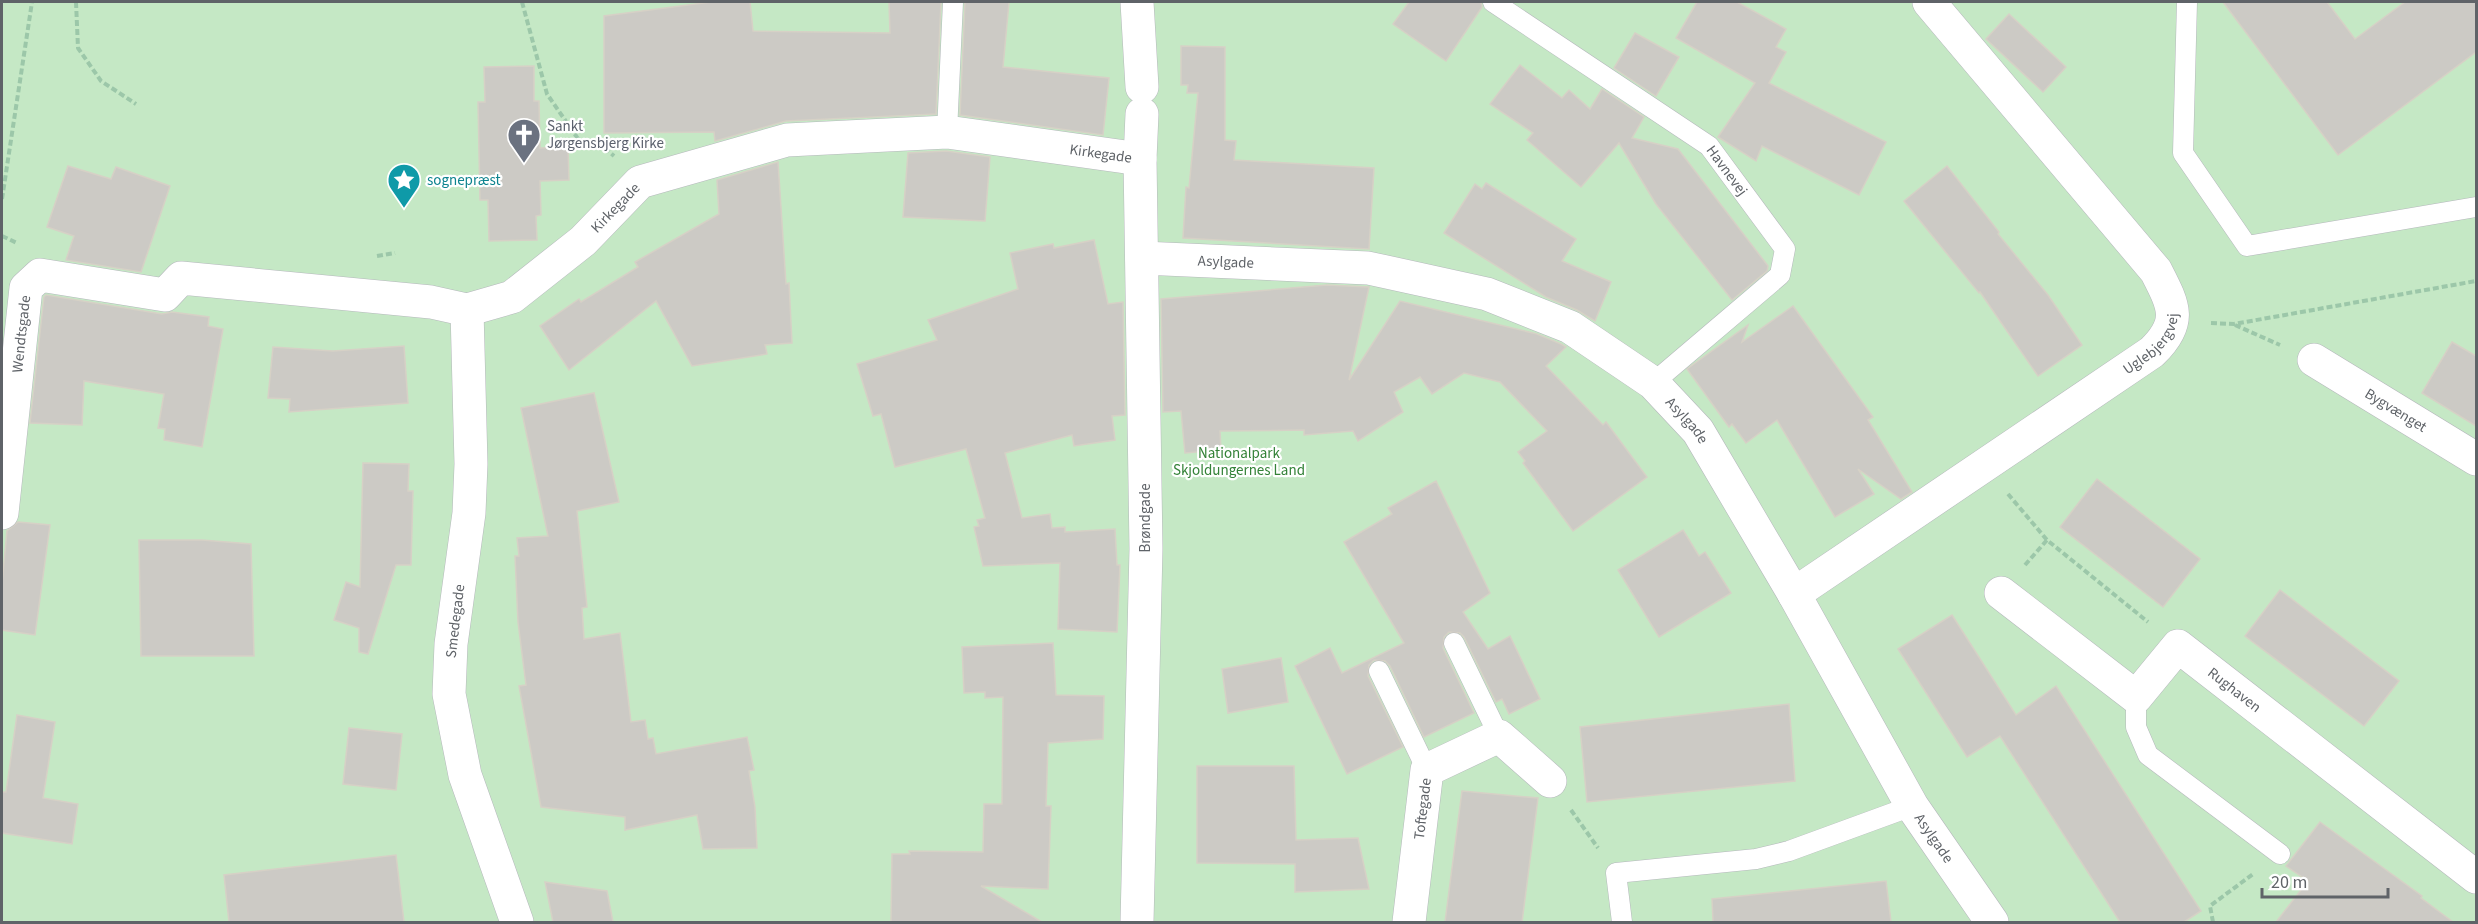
<svg xmlns="http://www.w3.org/2000/svg" width="2478" height="924" font-family="'Source Sans 3',sans-serif">
  <style>
    .green { fill: #c5e8c5 }
    .building { fill: #cccac5; stroke: #d6d1c6; stroke-width: 1.5 }
    .lines { fill: none; stroke-linecap: round; stroke-linejoin: round }
    .lane-casing { stroke: #b5b8bc; stroke-width: 21 }
    .street-casing { stroke: #b5b8bc; stroke-width: 34 }
    .path { stroke: #9cc7a9; stroke-width: 4; stroke-dasharray: 6 3; stroke-linecap: butt }
    .lane { stroke: #fff; stroke-width: 20 }
    .street { stroke: #fff; stroke-width: 33 }
    .labels { text-anchor: middle; stroke-width: 4.5; stroke-linejoin: round; paint-order: stroke }
    .worship-label { font-size: 15px; fill: #5b616d; stroke: #fff; text-anchor: start }
    .street-label { font-size: 15px; fill: #5f6368; stroke: #fff }
    .culture-label { font-size: 15px; fill: #0d838f; stroke: #fff; text-anchor: start }
    .park-label { font-size: 15px; fill: #348238; stroke: #fff }
  </style>
  <rect width="100%" height="100%" fill="#f1efe8"/>
  <rect class="green" x="2" y="2" width="2474" height="920"/>
  <g class="building">
    <polygon points="711,2 750,2 753,31 890,33 889,2 941,2 936,114 786,121 715,141 714,132 604,133 604,16"/>
    <polygon points="965,2 1009,2 1003,67 1109,78 1103,135 960,115"/>
    <polygon points="1409,2 1481,2 1482,7 1446,61 1393,24"/>
    <polygon points="1697,2 1737,2 1786,29 1776,47 1786,52 1769,83 1886,142 1859,195 1762,146 1756,161 1718,137 1755,83 1676,38"/>
    <polygon points="2223,2 2327,2 2355,39 2405,2 2476,2 2476,52 2338,155"/>
    <polygon points="2009,14 2066,67 2043,92 1986,39"/>
    <polygon points="1635,33 1679,57 1656,96 1614,68"/>
    <polygon points="1181,46 1225,47 1225,140 1236,141 1234,160 1374,168 1369,249 1183,238 1186,187 1189,188 1198,93 1187,93 1188,85 1181,85"/>
    <polygon points="1520,65 1562,98 1569,90 1590,109 1602,89 1644,117 1632,138 1678,149 1768,266 1767,271 1732,300 1656,204 1619,143 1581,187 1527,140 1533,133 1490,104"/>
    <polygon points="534,66 534,101 539,101 540,148 568,147 569,180 540,181 541,215 536,216 537,240 489,241 488,200 480,200 478,102 485,102 484,67"/>
    <polygon points="946,151 990,157 985,221 903,217 908,153"/>
    <polygon points="778,162 786,284 789,283 792,343 765,345 767,354 692,366 656,301 569,370 540,326 579,299 581,302 638,267 635,262 719,214 717,180"/>
    <polygon points="68,166 111,179 116,167 170,186 141,272 66,260 74,236 47,227"/>
    <polygon points="1947,166 1999,232 1998,234 2048,295 2082,345 2038,376 1980,292 1979,293 1904,201"/>
    <polygon points="1486,183 1576,239 1562,261 1611,282 1595,321 1577,310 1546,297 1444,233 1475,184 1482,189"/>
    <polygon points="1094,240 1108,304 1123,302 1125,415 1112,416 1115,440 1074,446 1072,435 1005,453 1022,518 1050,514 1052,528 1065,527 1065,532 1115,529 1117,565 1120,565 1117,632 1058,629 1060,563 983,566 974,527 979,526 977,520 985,518 966,449 895,467 881,414 873,416 857,364 937,340 928,320 1018,289 1010,253 1053,244 1054,248"/>
    <polygon points="1327,285 1369,287 1349,380 1400,301 1537,334 1561,344 1566,347 1546,366 1603,425 1606,422 1647,477 1573,531 1523,463 1525,461 1518,452 1547,431 1500,382 1464,373 1432,394 1420,377 1394,392 1403,412 1358,441 1353,431 1304,435 1304,430 1220,431 1221,450 1185,453 1181,411 1163,412 1161,299"/>
    <polygon points="46,295 162,314 172,312 209,317 208,326 223,329 202,447 164,440 165,429 158,428 164,394 84,381 82,425 30,423 44,297"/>
    <polygon points="1793,306 1873,417 1868,420 1912,492 1901,499 1858,469 1874,494 1835,517 1777,420 1746,443 1732,424 1729,427 1687,369 1748,325 1742,342"/>
    <polygon points="2452,342 2476,356 2476,426 2422,393"/>
    <polygon points="404,346 408,403 289,412 290,399 268,398 273,347 333,351"/>
    <polygon points="594,393 619,502 577,511 587,607 582,608 584,639 620,633 631,722 645,720 648,739 653,738 656,754 747,737 754,770 749,771 755,807 757,848 703,849 697,815 625,830 625,817 541,807 519,686 526,685 518,622 515,556 519,556 517,538 548,536 521,408"/>
    <polygon points="363,463 409,464 408,491 413,491 411,565 396,565 368,654 359,652 359,628 334,620 346,582 360,587"/>
    <polygon points="2097,479 2200,559 2163,607 2060,527"/>
    <polygon points="1436,481 1490,593 1463,612 1488,649 1510,636 1540,699 1509,714 1502,699 1496,702 1464,637 1460,633 1449,632 1444,637 1443,648 1474,713 1424,737 1390,666 1385,661 1374,660 1369,665 1368,676 1403,747 1347,774 1295,666 1330,648 1342,673 1404,643 1344,542 1392,514 1388,508"/>
    <polygon points="18,522 50,525 35,635 2,630 2,583 7,531"/>
    <polygon points="1683,530 1699,556 1705,552 1731,593 1659,637 1618,570"/>
    <polygon points="139,540 202,540 251,544 254,656 141,656"/>
    <polygon points="2280,590 2399,681 2364,726 2245,636"/>
    <polygon points="1952,615 2016,715 2056,686 2201,911 2184,922 2120,922 2000,736 1967,757 1898,649"/>
    <polygon points="1053,643 1056,695 1104,696 1103,739 1048,743 1046,806 1051,806 1048,889 981,886 1042,922 891,922 892,854 910,854 909,851 983,852 984,804 1002,804 1003,697 985,698 985,692 964,693 962,647"/>
    <polygon points="1281,658 1288,702 1228,713 1222,669"/>
    <polygon points="1789,704 1795,781 1587,802 1580,727"/>
    <polygon points="17,715 55,722 43,798 78,804 72,844 2,833 2,792 6,792"/>
    <polygon points="349,728 402,734 396,790 343,784"/>
    <polygon points="1197,766 1294,766 1296,840 1358,838 1369,889 1295,892 1295,864 1197,863"/>
    <polygon points="1462,791 1538,798 1522,922 1445,922"/>
    <polygon points="2320,822 2422,896 2421,898 2453,922 2276,922 2308,881 2286,866"/>
    <polygon points="396,855 404,922 229,922 224,875"/>
    <polygon points="1886,881 1891,922 1713,922 1712,899"/>
    <polygon points="545,882 607,891 613,922 553,922"/>
  </g>
  <g class="lines">
    <g class="lane-casing">
      <g id="lane">
        <path id="s1" d="M 1493,2 L 1709,146 L 1785,249 L 1780,275 L 1653,383"/>
        <polyline points="2187,2 2183,153 2247,246 2476,207"/>
        <polyline points="947,132 953,2"/>
        <polyline points="1454,643 1499,736"/>
        <polyline points="1379,671 1427,770"/>
        <polyline points="2136,697 2136,727 2148,755 2280,854"/>
        <polyline points="1622,922 1616,873 1756,859 1789,851 1912,806"/>
      </g>
    </g>
    <g class="street-casing">
      <g id="street">
        <polyline points="1137,2 1142,87"/>
        <path id="s2" d="M 1142,258 L 1368,268 L 1487,294 L 1570,327 L 1653,383 L 1698,431 L 1794,594 L 1912,806 L 1992,922"/>
        <polyline points="467,310 471,464 469,513 451,644 449,694 465,775 517,922"/>
        <path id="s3" d="M 2314,360 L 2476,459"/>
        <path id="s4" d="M 2,513 L 26,288 L 40,275 L 165,295 L 181,278 L 431,302 L 467,310 L 512,297 L 583,241 L 640,182 L 787,140 L 947,132 L 1140,159"/>
        <path id="s5" d="M 2001,593 L 2136,697 L 2178,646 L 2476,877"/>
        <path id="s6" d="M 1794,594 L 2152,352 C 2183,322 2174,306 2156,271 L 1929,2"/>
        <polyline points="1137,922 1146,549 1140,159 1142,114"/>
        <path id="s7" d="M 1409,922 L 1427,770 L 1499,736 L 1550,781"/>
      </g>
    </g>
    <g class="path">
      <polyline points="76,2 78,48 101,81 136,104"/>
      <polyline points="522,2 547,94 583,146 606,149 614,156"/>
      <polyline points="2,199 32,2"/>
      <polyline points="2,236 17,243"/>
      <polyline points="377,256 395,253"/>
      <polyline points="2211,323 2234,324 2476,281"/>
      <polyline points="2235,325 2280,345"/>
      <polyline points="2008,494 2047,540"/>
      <polyline points="2025,565 2047,540 2148,622"/>
      <polyline points="1571,810 1598,848"/>
      <polyline points="2213,922 2210,906 2253,874"/>
    </g>
    <use href="#lane" class="lane"/>
    <use href="#street" class="street"/>
  </g>
  <defs>
    <g id="church-pin" transform="scale(1.725)"><path d="M0 17L-7.5 6A9.5 9.5 0 1 1 7.5 6Z" fill="#6b7280" stroke="#fff"/><path d="M-1.2-6h2.4v3.5h3.3v2.4h-3.3V6h-2.4V-.1h-3.3v-2.4h3.3Z" fill="#fff"/></g>
    <g id="sight-pin" transform="scale(1.725)"><path d="M0 17L-7.5 6A9.5 9.5 0 1 1 7.5 6Z" fill="#0f9aa8" stroke="#fff"/><path d="M0-6L1.8-2.2L6-1.7L2.9 1.2L3.7 5.4L0 3.3L-3.7 5.4L-2.9 1.2L-6-1.7L-1.8-2.2Z" fill="#fff"/></g>
  </defs>
  <g fill-rule="evenodd">
    <use href="#church-pin" x="524" y="135"/>
    <use href="#sight-pin" x="404" y="180"/>
  </g>
  <g class="labels">
    <g class="worship-label">
      <text x="547" y="131">Sankt<tspan x="547" dy="17">Jørgensbjerg Kirke</tspan></text>
    </g>
    <g class="street-label">
      <text dy="5" stroke="none"><textPath href="#s4" startOffset="1371">Kirkegade</textPath></text>
      <text dy="5" stroke="none"><textPath href="#s1" startOffset="290">Havnevej</textPath></text>
      <text dy="5" stroke="none"><textPath href="#s4" startOffset="867">Kirkegade</textPath></text>
      <text dy="5" stroke="none"><textPath href="#s2" startOffset="84">Asylgade</textPath></text>
      <text dy="5" stroke="none"><textPath href="#s4" startOffset="180">Wendtsgade</textPath></text>
      <text dy="5" stroke="none"><textPath href="#s6" startOffset="438">Uglebjergvej</textPath></text>
      <text dy="5" stroke="none"><textPath href="#s3" startOffset="96">Bygvænget</textPath></text>
      <text dy="5" stroke="none"><textPath href="#s2" startOffset="588">Asylgade</textPath></text>
      <text transform="translate(1145 518) rotate(-90)" y="5">Brøndgade</text>
      <text transform="translate(455 621) rotate(-83)" y="5">Smedegade</text>
      <text dy="5" stroke="none"><textPath href="#s5" startOffset="308">Rughaven</textPath></text>
      <text dy="5" stroke="none"><textPath href="#s7" startOffset="114">Toftegade</textPath></text>
      <text dy="5" stroke="none"><textPath href="#s2" startOffset="1074">Asylgade</textPath></text>
    </g>
    <g class="culture-label">
      <text x="427" y="185">sognepræst</text>
    </g>
    <g class="park-label">
      <text x="1239" y="458">Nationalpark<tspan x="1239" dy="17">Skjoldungernes Land</tspan></text>
    </g>
  </g>
  <rect width="2478" height="924" fill="none" stroke="#5f6368" stroke-width="6"/>
  <path d="M2262 888v9h126v-9" fill="none" stroke="#5f6368" stroke-width="3"/>
  <text x="2271" y="888" font-size="18" fill="#5f6368" stroke="#ffffff" stroke-width="4.5" paint-order="stroke">20 m</text>
</svg>
